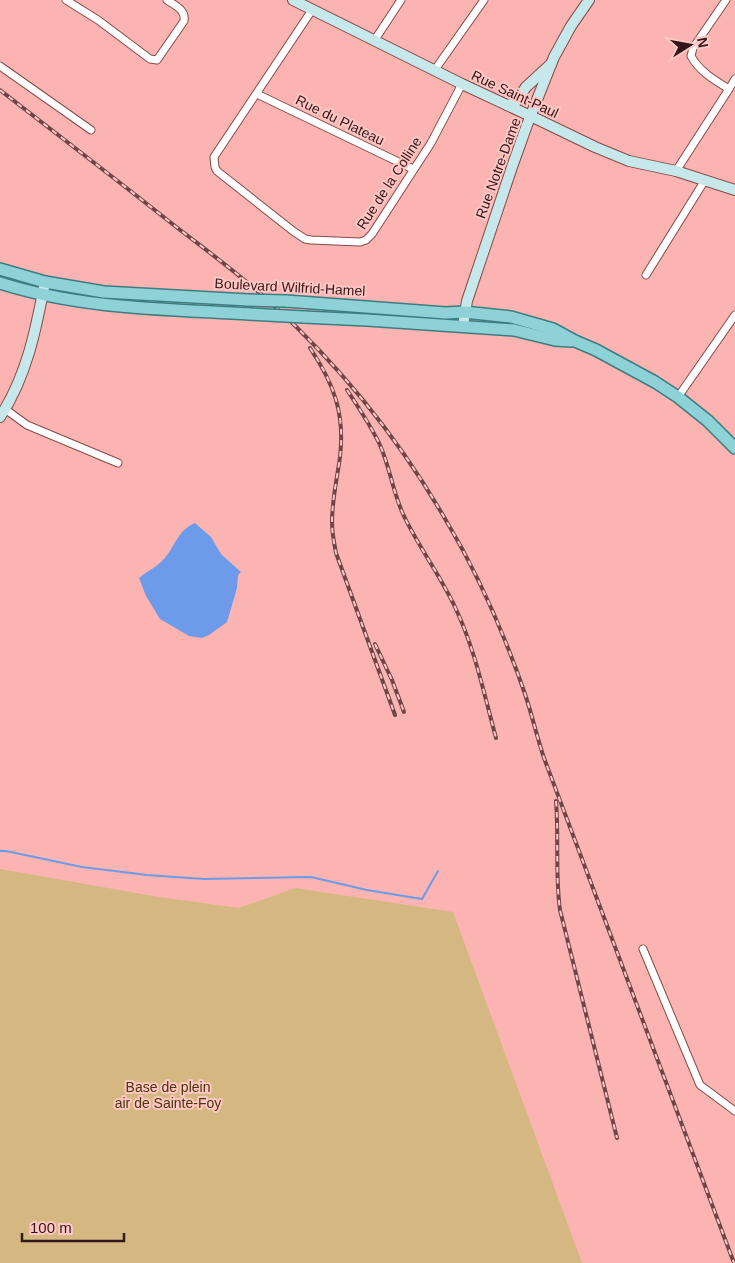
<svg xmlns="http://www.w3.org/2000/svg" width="735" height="1263" font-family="Arial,sans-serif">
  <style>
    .green { fill: #d5b782 }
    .water { fill: #6e9aea }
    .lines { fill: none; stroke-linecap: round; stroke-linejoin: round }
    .stream { stroke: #6e9aea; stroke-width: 2 }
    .street-casing { stroke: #864a48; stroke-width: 9 }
    .secondary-casing { stroke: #864a48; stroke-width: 12 }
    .primary-casing { stroke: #3c7d82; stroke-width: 14 }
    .street { stroke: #fff; stroke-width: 7 }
    .secondary { stroke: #c6e8eb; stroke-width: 10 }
    .primary { stroke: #8ed1d6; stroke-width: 11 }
    .rail-casing { stroke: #6d4645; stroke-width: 4 }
    .rail { stroke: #ffc6c3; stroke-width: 2; stroke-dasharray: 5.5; stroke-linecap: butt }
    .primary-bridge-casing { stroke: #3c7d82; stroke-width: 14; stroke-linecap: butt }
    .primary-bridge { stroke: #8ed1d6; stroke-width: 11 }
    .labels { text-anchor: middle; stroke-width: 4; stroke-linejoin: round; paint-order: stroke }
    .street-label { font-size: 14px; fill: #321818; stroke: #ffc6c3 }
    .park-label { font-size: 14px; fill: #4b370d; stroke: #ffc6c3 }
  </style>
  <rect width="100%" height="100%" fill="#fbb4b1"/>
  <polygon class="green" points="0,869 159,897 239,908 295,888 453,912 582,1263 0,1263"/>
  <path class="water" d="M 195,523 L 211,537 L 221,554 L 241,572 L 238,575 L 237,588 L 227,622 L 209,635 L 202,638 L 189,636 L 160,619 L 146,596 L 139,578 C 147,571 157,567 164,559 C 176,545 177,531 195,523 Z"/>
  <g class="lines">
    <polyline class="stream" points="0,851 6,851 82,867 147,875 204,879 311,877 367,890 422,899 438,871"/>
    <g class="street-casing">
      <g id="street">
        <path d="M 66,0 L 98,20 L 150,59 L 157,60 L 184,21 C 186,10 176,6 167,0"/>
        <polyline points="312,10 214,157 215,167 217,171 293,231 305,239 311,240 360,242 366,240 372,234 431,143 462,84"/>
        <polyline points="374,41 401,0"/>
        <polyline points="0,66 91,130"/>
        <polyline points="434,71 484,0"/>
        <polyline points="729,89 735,79"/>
        <polyline points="257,94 413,169"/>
        <path d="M 676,171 L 729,89 C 714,80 699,71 691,56 L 693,48 L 726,0"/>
        <polyline points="646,275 705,180"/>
        <polyline points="678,397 735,315"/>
        <polyline points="5,409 27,425 118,463"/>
        <polyline points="643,949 700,1085 735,1111"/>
      </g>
    </g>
    <g class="secondary-casing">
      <g id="secondary">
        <polyline points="293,0 462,84 539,120 595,147 629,161 676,171 735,190"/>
        <polyline points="507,105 515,103 526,87 551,64"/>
        <polyline points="463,326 467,301 512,167 527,125 554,57 571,26 589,0"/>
        <path d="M 0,417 C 27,376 36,329 45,282"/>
      </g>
    </g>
    <g class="primary-casing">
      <g id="primary">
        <polyline points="0,269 45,282 104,292 248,300"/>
        <path d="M 0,283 C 81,309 165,309 249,314"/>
        <polyline points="286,301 446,313 464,312 511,317 553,329 575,341 596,350 655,382 678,397 708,421 735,448"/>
        <polyline points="304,317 367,320 514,330 555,340 571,341"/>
      </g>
    </g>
    <use href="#street" class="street"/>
    <use href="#secondary" class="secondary"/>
    <use href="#primary" class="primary"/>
    <g class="rail-casing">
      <g id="rail">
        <path d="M 0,90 C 58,135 117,180 175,226 C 206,250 239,274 269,301 C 337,363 397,436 444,517 C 477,572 504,633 525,694 C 532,715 537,737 544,758 L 734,1263"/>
        <path d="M 310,348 C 334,384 345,413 340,457 C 337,479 332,500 332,522 C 332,533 334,543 336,553 L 395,715"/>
        <path d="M 347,390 C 359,408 371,426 380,445 C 390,468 393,492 403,514 C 418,546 440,575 455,607 C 475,649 484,694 496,738"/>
        <polyline points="375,644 392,680 404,712"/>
        <path d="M 556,801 C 559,837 555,874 560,910 L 617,1138"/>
      </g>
    </g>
    <use href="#rail" class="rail"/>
    <g class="primary-bridge-casing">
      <g id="primary-bridge">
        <polyline points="248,300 286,301"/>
        <polyline points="249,314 304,317"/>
      </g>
    </g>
    <use href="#primary-bridge" class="primary-bridge"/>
  </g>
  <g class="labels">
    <g class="street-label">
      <text transform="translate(515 94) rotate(25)" y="5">Rue Saint-Paul</text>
      <text transform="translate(340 120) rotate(26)" y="5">Rue du Plateau</text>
      <text transform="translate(498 168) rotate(-70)" y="5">Rue Notre-Dame</text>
      <text transform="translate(389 183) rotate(-57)" y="5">Rue de la Colline</text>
      <text transform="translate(290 287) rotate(3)" y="5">Boulevard Wilfrid-Hamel</text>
    </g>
    <g class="park-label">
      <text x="168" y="1092">Base de plein<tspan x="168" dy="16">air de Sainte-Foy</tspan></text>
    </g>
  </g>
  <g transform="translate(690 45) rotate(79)" stroke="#ffc6c3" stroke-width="4" paint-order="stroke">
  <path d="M0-4L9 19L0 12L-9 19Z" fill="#321818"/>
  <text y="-8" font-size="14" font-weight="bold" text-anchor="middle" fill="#321818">N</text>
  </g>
  <path d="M22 1233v8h102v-8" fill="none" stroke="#321818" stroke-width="2.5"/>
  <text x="30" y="1233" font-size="15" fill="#321818" stroke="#ffc6c3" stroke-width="4" paint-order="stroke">100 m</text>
</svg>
